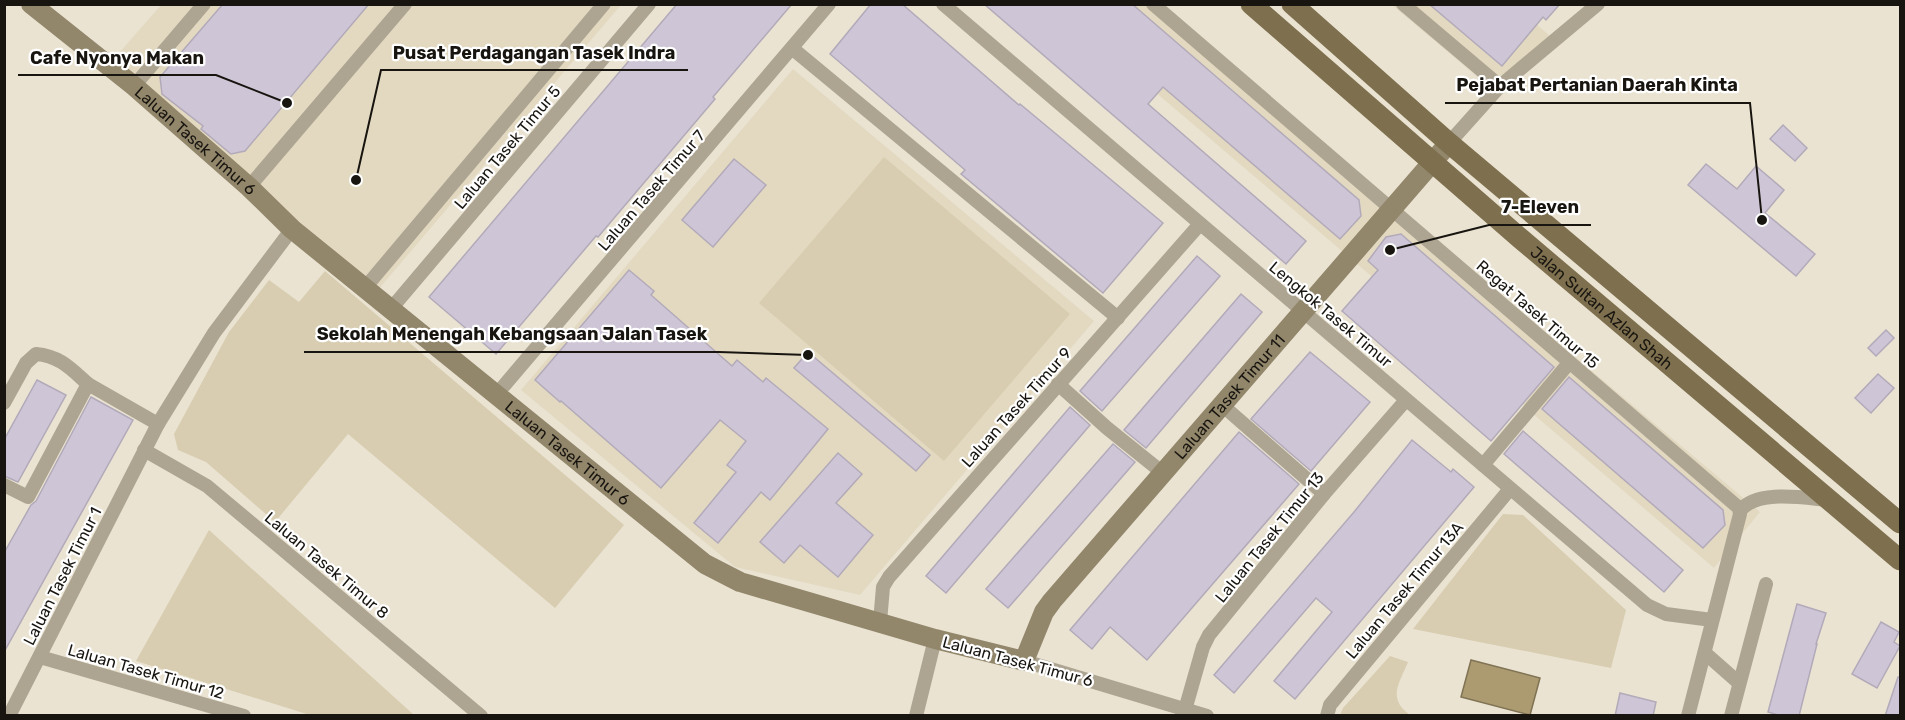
<svg xmlns="http://www.w3.org/2000/svg" width="1905" height="720" font-family="Rubik,sans-serif">
  <style>
    .built { fill: #e3d9c1 }
    .green { fill: #d8cdb0 }
    .water { fill: #ac9b71; stroke: #807354; stroke-width: 1.5 }
    .building { fill: #cec6d6; stroke: #b2aab9; stroke-width: 1.5 }
    .lines { fill: none; stroke-linecap: round; stroke-linejoin: round }
    .street { stroke: #ada592; stroke-width: 14 }
    .secondary { stroke: #92866b; stroke-width: 20 }
    .primary { stroke: #7e704e; stroke-width: 21 }
    .labels { text-anchor: middle; stroke-width: 4.5; stroke-linejoin: round; paint-order: stroke }
    .street-label { font-size: 16px; fill: #181510; stroke: #fff }
    .leader { fill: none; stroke: #181510; stroke-width: 2 }
    .callout-dot { fill: #181510; stroke: #fff; stroke-width: 2 }
    .callout-label { font-size: 18px; text-anchor: middle; font-weight: bold; fill: #181510; stroke: #fff; stroke-width: 4.5; stroke-linejoin: round; paint-order: stroke }
  </style>
  <rect width="100%" height="100%" fill="#eae3d2"/>
  <g class="built">
    <polygon points="161,5 621,5 371,298 111,62"/>
    <polygon points="1053,5 1156,5 1760,512 1714,568"/>
    <polygon points="1392,5 1514,5 1550,36 1492,89"/>
    <polygon points="793,69 1094,321 860,595 735,567 521,390"/>
  </g>
  <g class="green">
    <polygon points="884,157 1070,314 944,461 759,303"/>
    <polygon points="325,271 624,525 555,608 348,434 275,522 206,462 178,450 174,434 229,332 269,280 299,302"/>
    <polygon points="1503,514 1523,515 1626,610 1611,668 1413,629"/>
    <polygon points="209,530 414,715 310,715 136,661"/>
    <path d="M 1390,656 L 1408,662 C 1399,684 1387,698 1410,715 L 1340,715 L 1343,708 Z"/>
  </g>
  <polygon class="water" points="1471,660 1540,678 1530,715 1461,697"/>
  <g class="building">
    <polygon points="223,4 369,4 245,151 231,154 201,129 203,126 162,94 160,77"/>
    <polygon points="677,4 792,4 713,97 715,99 598,237 596,236 496,354 429,297"/>
    <polygon points="871,4 902,4 1019,105 1020,104 1163,223 1103,293 961,174 965,170 830,54"/>
    <polygon points="984,4 1132,4 1359,200 1361,216 1340,239 1163,87 1148,104 1306,241 1286,264"/>
    <polygon points="1429,4 1560,4 1546,20 1543,17 1502,66"/>
    <polygon points="1783,125 1807,148 1795,161 1770,139"/>
    <polygon points="734,159 766,185 713,247 682,220"/>
    <polygon points="1706,164 1737,189 1756,166 1784,190 1765,213 1815,254 1796,276 1688,185"/>
    <polygon points="1401,234 1554,367 1491,441 1342,311 1378,270 1368,261 1386,237"/>
    <polygon points="1197,256 1220,276 1102,411 1080,391"/>
    <polygon points="629,270 654,291 651,295 732,366 737,360 763,382 766,378 828,429 770,500 761,492 718,543 694,523 736,472 727,465 746,441 720,420 661,488 561,401 560,402 535,380"/>
    <polygon points="1241,294 1262,312 1146,448 1124,430"/>
    <polygon points="1886,330 1894,338 1876,356 1868,348"/>
    <polygon points="808,352 930,455 916,471 794,368"/>
    <polygon points="1310,352 1370,402 1311,471 1251,419"/>
    <polygon points="1878,374 1894,388 1871,413 1855,398"/>
    <polygon points="1569,377 1723,510 1725,525 1703,548 1542,409"/>
    <polygon points="37,380 66,395 18,482 4,476 4,440"/>
    <polygon points="91,397 133,420 4,652 4,553 31,505 36,501"/>
    <polygon points="1070,407 1090,425 946,593 926,576"/>
    <polygon points="1523,431 1683,570 1664,592 1504,454"/>
    <polygon points="1239,432 1299,484 1147,660 1110,627 1092,649 1070,630"/>
    <polygon points="1412,440 1451,472 1453,469 1474,487 1295,699 1274,681 1332,612 1316,598 1234,693 1214,675 1354,512"/>
    <polygon points="1113,444 1135,462 1008,608 986,589"/>
    <polygon points="838,453 862,474 836,503 873,535 838,577 800,545 784,563 760,542"/>
    <polygon points="1797,604 1826,613 1816,644 1817,644 1799,716 1782,716 1768,712"/>
    <polygon points="1881,622 1899,632 1894,642 1900,646 1877,688 1852,674"/>
    <polygon points="1898,677 1900,677 1900,716 1885,716"/>
    <polygon points="1620,693 1656,702 1653,716 1615,716"/>
  </g>
  <g class="lines">
    <g class="street">
      <polyline points="943,4 1647,605 1666,614 1712,620"/>
      <polyline points="1153,4 1739,508 1740,514 1688,716"/>
      <polyline points="1403,4 1500,86"/>
      <polyline points="793,49 1118,318"/>
      <polyline points="134,86 204,4"/>
      <polyline points="1449,143 1500,86 1598,4"/>
      <polyline points="249,187 405,4"/>
      <polyline points="364,289 604,4"/>
      <polyline points="390,310 649,4"/>
      <polyline points="1058,384 1107,428 1163,473"/>
      <polyline points="496,395 829,4"/>
      <path d="M 4,403 L 26,363 L 36,354 C 60,356 71,369 88,384"/>
      <polyline points="1222,405 1324,494"/>
      <polyline points="144,450 207,486 481,716"/>
      <polyline points="1483,465 1569,363"/>
      <polyline points="4,485 28,497 88,384 158,424"/>
      <path d="M 1740,511 C 1756,489 1805,498 1828,500"/>
      <polyline points="880,622 883,587 889,577 1200,224"/>
      <polyline points="1705,653 1739,683"/>
      <polyline points="40,657 244,716"/>
      <polyline points="1024,661 1207,716"/>
      <polyline points="1185,710 1203,647 1209,635 1324,494 1406,400"/>
      <polyline points="9,716 158,424 214,333 292,229"/>
      <polyline points="916,716 935,639"/>
      <polyline points="1327,716 1330,705 1510,489"/>
      <polyline points="1731,716 1766,584"/>
    </g>
    <path class="secondary" id="s1" d="M 31,4 L 134,86 L 249,187 L 292,229 L 705,564 L 740,582 L 935,639 L 1024,661 L 1044,612 L 1052,601 L 1449,143"/>
    <g class="primary">
      <path id="s2" d="M 1251,4 L 1521,239 L 1900,560"/>
      <polyline points="1292,4 1449,143 1900,523"/>
    </g>
  </g>
  <g class="labels">
    <g class="street-label">
      <text dy="6" stroke="none"><textPath href="#s1" startOffset="214">Laluan Tasek Timur 6</textPath></text>
      <text transform="translate(507 147) rotate(-50)" y="6">Laluan Tasek Timur 5</text>
      <text transform="translate(651 190) rotate(-49)" y="6">Laluan Tasek Timur 7</text>
      <text dy="6" stroke="none"><textPath href="#s2" startOffset="464">Jalan Sultan Azlan Shah</textPath></text>
      <text transform="translate(1331 314) rotate(40)" y="6">Lengkok Tasek Timur</text>
      <text transform="translate(1538 314) rotate(41)" y="6">Regat Tasek Timur 15</text>
      <text dy="6" stroke="none"><textPath href="#s1" startOffset="1548">Laluan Tasek Timur 11</textPath></text>
      <text transform="translate(1016 407) rotate(-48)" y="6">Laluan Tasek Timur 9</text>
      <text dy="6" stroke="none"><textPath href="#s1" startOffset="700">Laluan Tasek Timur 6</textPath></text>
      <text transform="translate(1269 537) rotate(-51)" y="6">Laluan Tasek Timur 13</text>
      <text transform="translate(327 565) rotate(40)" y="6">Laluan Tasek Timur 8</text>
      <text transform="translate(62 576) rotate(-63)" y="6">Laluan Tasek Timur 1</text>
      <text transform="translate(1404 590) rotate(-50)" y="6">Laluan Tasek Timur 13A</text>
      <text transform="translate(1018 661) rotate(15)" y="6">Laluan Tasek Timur 6</text>
      <text transform="translate(146 671) rotate(16)" y="6">Laluan Tasek Timur 12</text>
    </g>
  </g>
  <path class="leader" d="M356 180L381 70H688M287 103L216 75H18M1762 220L1750 103H1445M1390 250L1489 225H1591M808 355L719 352H304"/>
  <g class="callout-dot">
    <circle cx="356" cy="180" r="6"/>
    <circle cx="287" cy="103" r="6"/>
    <circle cx="1762" cy="220" r="6"/>
    <circle cx="1390" cy="250" r="6"/>
    <circle cx="808" cy="355" r="6"/>
  </g>
  <g class="callout-label">
    <text x="534" y="59">Pusat Perdagangan Tasek Indra</text>
    <text x="117" y="64">Cafe Nyonya Makan</text>
    <text x="1597" y="91">Pejabat Pertanian Daerah Kinta</text>
    <text x="1540" y="213">7-Eleven</text>
    <text x="512" y="340">Sekolah Menengah Kebangsaan Jalan Tasek</text>
  </g>
  <rect width="1905" height="720" fill="none" stroke="#181510" stroke-width="12"/>
</svg>
